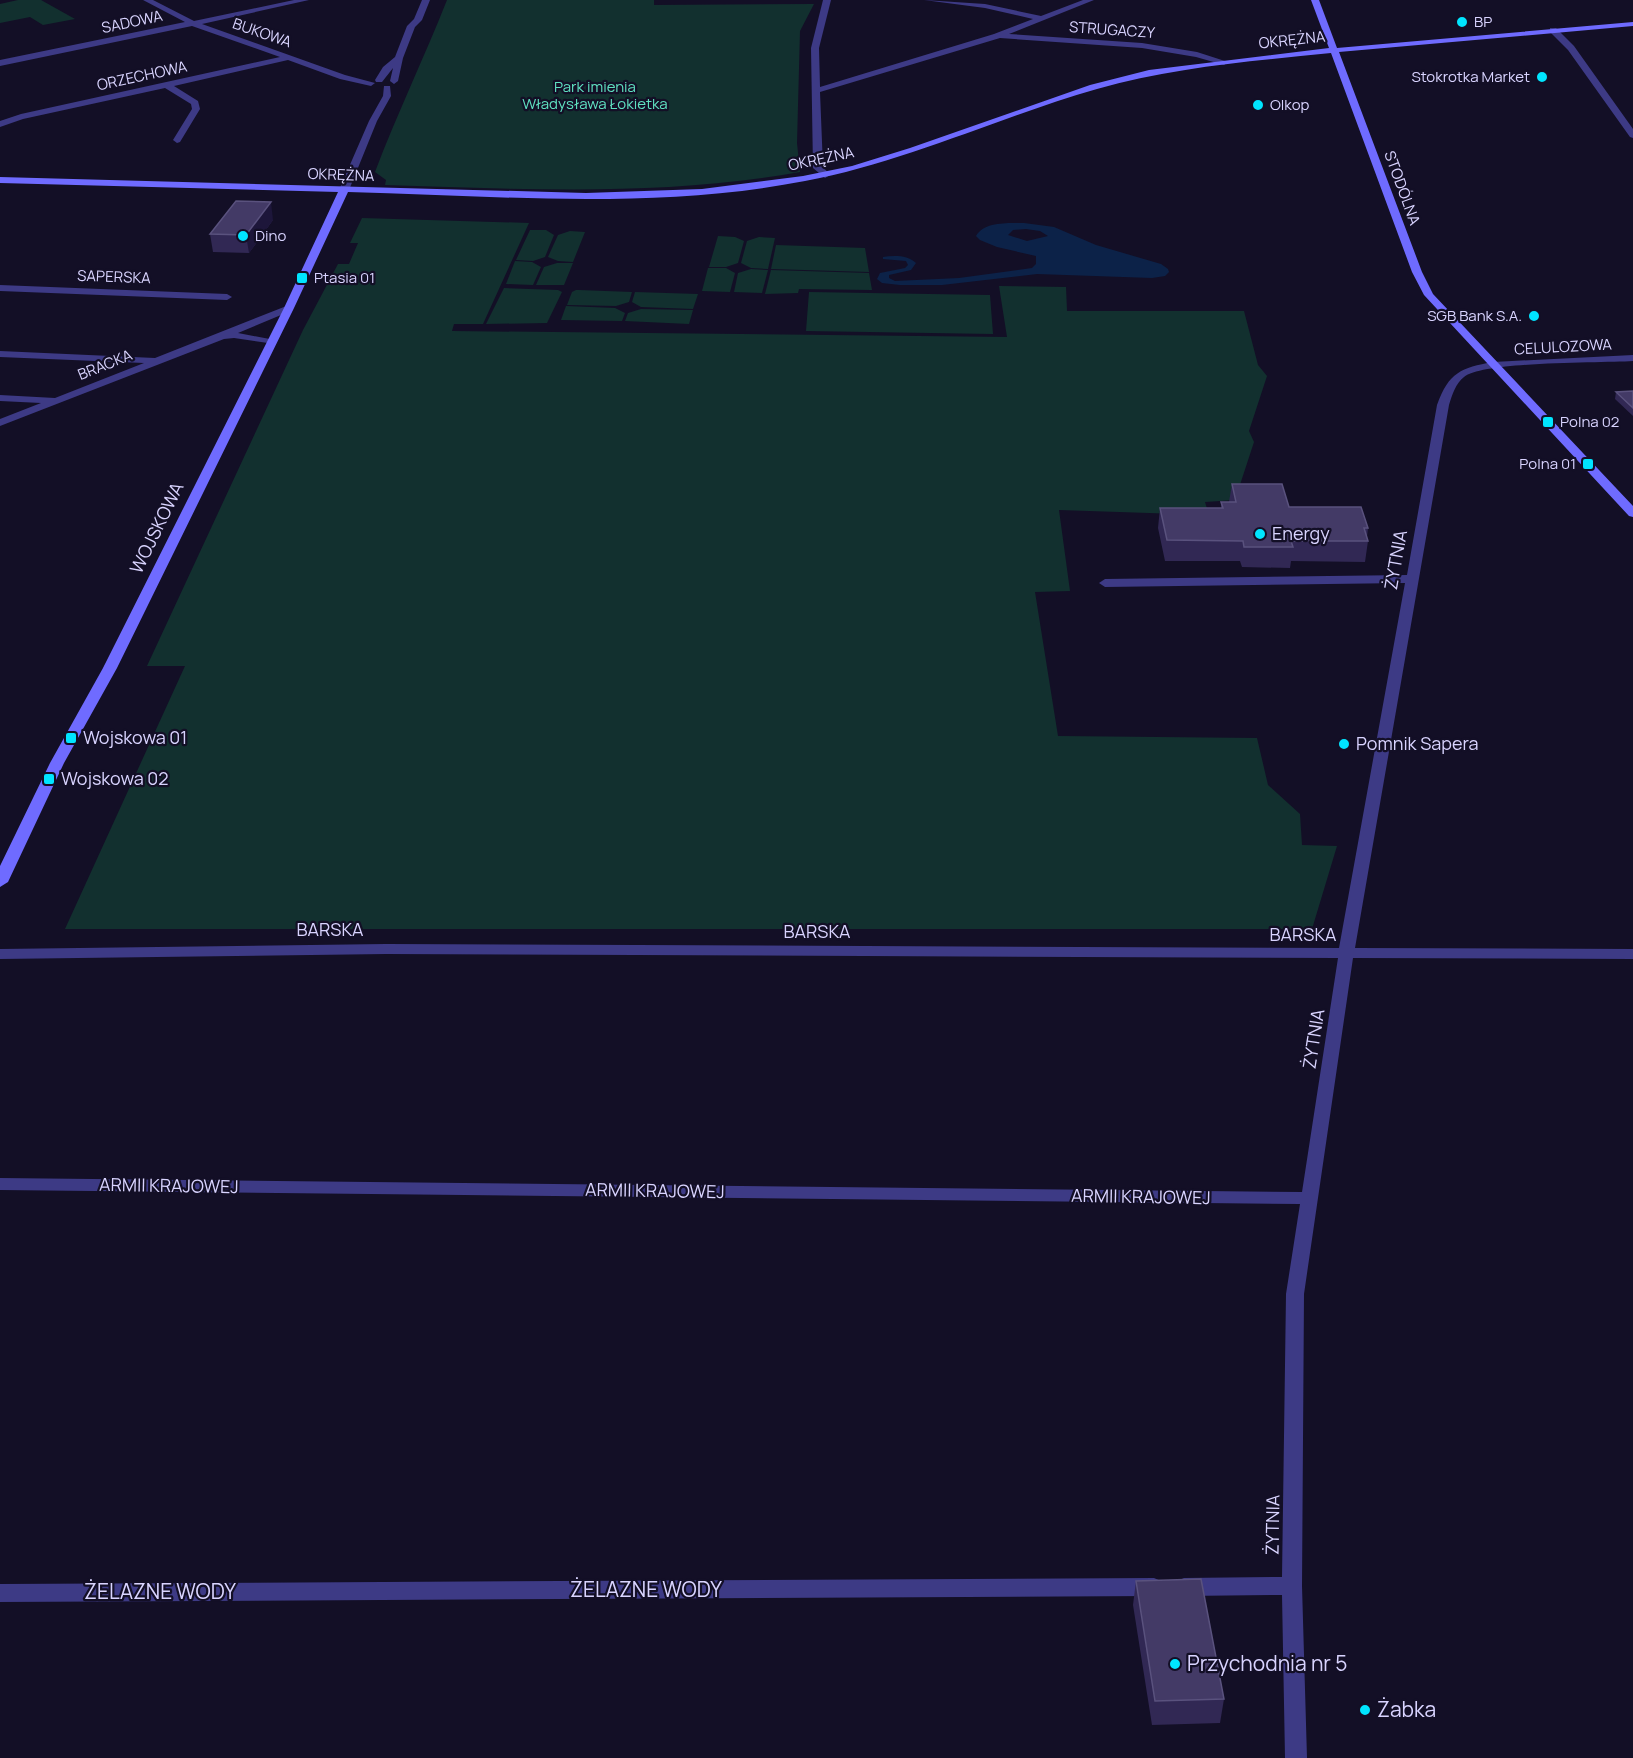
<svg xmlns="http://www.w3.org/2000/svg" width="1633" height="1758" font-family="Manrope,sans-serif">
  <style>
    .green { fill: #12302f }
    .water { fill: #0c2248; fill-rule: evenodd }
    .lines { fill: none; stroke-linecap: round; stroke-linejoin: round }
    .street { fill: #3d3a85; fill-rule: evenodd }
    .secondary { fill: #6f6bff; fill-rule: evenodd }
    .wall { fill: #312854 }
    .shaded-wall { fill: #1d163a }
    .building { fill: #433a66; stroke: #5a527e; stroke-width: 1.5 }
    .poi-dot { fill: #00e5ff; stroke: #130f26; stroke-width: 2 }
    .labels { text-anchor: middle; stroke-width: 4.5; stroke-linejoin: round; paint-order: stroke }
    .far-street-label { font-size: 15px; fill: #d9d4ff; stroke: #130f26 }
    .far-poi-label { font-size: 15px; fill: #d9d4ff; stroke: #130f26; text-anchor: start }
    .far-park-label { font-size: 15px; fill: #5fe0c0; stroke: #130f26 }
    .street-label { font-size: 18px; fill: #d9d4ff; stroke: #130f26 }
    .poi-label { font-size: 18px; fill: #d9d4ff; stroke: #130f26; text-anchor: start }
    .near-street-label { font-size: 21px; fill: #d9d4ff; stroke: #130f26 }
    .near-poi-label { font-size: 21px; fill: #d9d4ff; stroke: #130f26; text-anchor: start }
  </style>
  <rect width="100%" height="100%" fill="#130f26"/>
  <g class="green">
    <polygon points="18,0 41,0 75,19 43,25 30,17 0,23 0,4"/>
    <path d="M 447,0 L 654,0 L 654,5 L 814,4 L 800,31 L 797,143 L 800,172 C 663,197 524,189 385,185 L 386,180 L 375,172 C 397,114 424,58 447,0 Z"/>
    <polygon points="362,218 529,223 483,324 454,324 452,331 1007,337 999,286 1066,287 1067,311 1244,311 1258,365 1267,376 1249,431 1254,442 1235,500 1205,502 1209,515 1059,510 1070,591 1035,592 1058,736 1257,738 1268,785 1300,814 1302,845 1337,846 1312,929 65,929 185,666 147,666 303,330 338,264 349,264 358,243 350,243"/>
    <polygon points="530,230 546,230 554,235 545,257 533,261 516,260"/>
    <polygon points="570,231 585,232 573,262 558,261 548,257 558,235"/>
    <polygon points="718,236 735,237 744,241 738,263 726,267 709,267"/>
    <polygon points="759,237 775,238 768,269 751,268 741,263 747,241"/>
    <polygon points="776,245 865,248 869,272 771,269"/>
    <polygon points="515,261 532,262 541,267 533,285 506,284"/>
    <polygon points="557,263 573,263 564,285 536,285 544,267"/>
    <polygon points="708,268 726,268 735,273 730,292 702,291"/>
    <polygon points="751,269 768,270 762,293 734,292 738,273"/>
    <polygon points="771,270 869,273 872,290 799,289 798,293 765,294"/>
    <polygon points="504,288 558,290 562,292 547,323 486,324"/>
    <polygon points="576,290 579,290 632,292 629,302 616,306 567,305 572,292"/>
    <polygon points="635,292 698,294 693,309 641,307 632,302"/>
    <polygon points="809,292 990,295 993,334 806,331"/>
    <polygon points="566,306 615,308 625,313 622,321 561,320"/>
    <polygon points="641,309 693,310 689,324 625,321 628,313"/>
  </g>
  <path class="water" d="M 1024,223 L 1054,227 L 1096,245 L 1161,264 L 1168,269 L 1169,272 L 1165,276 L 1152,278 L 1037,274 L 942,285 L 900,285 L 882,283 L 877,279 L 880,273 L 905,268 L 908,265 L 906,261 L 883,259 L 883,257 C 894,255 908,255 916,263 L 911,270 L 889,275 L 889,278 L 895,281 L 959,278 L 1032,268 L 1036,264 L 1036,256 L 997,247 L 980,240 L 976,236 C 984,221 1010,223 1024,223 ZM 1026,229 L 1040,231 L 1048,236 L 1027,241 L 1008,235 L 1013,230 Z"/>
  <g class="lines">
    <g class="street">
      <polygon points="143,0 153,0 194,21 294,0 309,0 202,24 345,75 375,83 371,86 340,79 288,60 174,86 198,101 200,109 180,142 177,143 173,140 192,109 191,104 165,88 23,119 0,127 0,121 21,114 280,57 192,26 0,66 0,60 185,22"/>
      <polygon points="422,0 430,0 422,20 415,27 403,58 398,81 394,84 390,81 393,68 382,82 376,82 375,80 383,67 395,57 407,26 414,19"/>
      <polygon points="823,0 831,0 819,48 820,87 994,34 1033,19 985,8 924,0 985,4 1041,16 1083,0 1094,0 1009,34 1142,43 1197,52 1228,62 1224,65 1196,57 1142,48 1000,38 820,92 823,167 830,175 825,178 813,168 811,48"/>
      <polygon points="1550,28 1556,28 1574,46 1633,129 1633,138 1630,137 1568,50 1550,32"/>
      <polygon points="384,86 390,86 391,96 377,121 349,190 341,192 339,190 369,121 383,96"/>
      <polygon points="0,285 227,294 232,297 227,300 0,291"/>
      <polygon points="289,305 293,306 293,310 238,333 275,340 275,344 234,338 224,339 0,426 0,419 41,403 0,401 0,395 55,398 144,363 0,357 0,351 155,358"/>
      <path d="M 1633,355 L 1633,361 C 1602,363 1484,361 1464,377 C 1456,383 1452,395 1449,405 L 1355,948 L 1633,949 L 1633,959 L 1353,958 L 1304,1294 L 1302,1586 L 1307,1758 L 1285,1758 L 1282,1595 L 1184,1596 L 1177,1593 L 1174,1587 L 1177,1581 L 1184,1578 L 1282,1577 L 1286,1294 L 1300,1204 L 0,1190 L 0,1178 L 1302,1192 L 1338,958 L 386,954 L 0,959 L 0,949 L 386,944 L 1339,948 L 1405,583 L 1105,587 L 1099,583 L 1105,579 L 1407,575 L 1437,405 C 1449,372 1461,368 1493,362 Z"/>
      <polygon points="1154,1578 1161,1581 1164,1587 1161,1593 1154,1596 0,1602 0,1584"/>
    </g>
    <path class="secondary" d="M 1311,0 L 1319,0 L 1337,48 L 1633,22 L 1633,26 L 1339,52 L 1422,272 L 1433,294 L 1633,506 L 1633,517 L 1629,516 L 1424,295 L 1412,272 L 1331,53 C 1253,61 1173,67 1097,89 C 999,117 906,162 805,181 C 655,210 499,196 348,192 L 294,308 L 117,668 L 64,763 L 8,882 L 0,887 L 0,866 L 50,763 L 103,668 L 284,308 L 338,192 L 0,183 L 0,177 L 586,193 L 702,189 L 803,176 L 852,166 L 910,148 L 1090,85 L 1149,70 L 1329,48 Z"/>
  </g>
  <g class="wall">
    <polygon points="273,220 249,253 213,252 210,234"/>
    <polygon points="1633,391 1633,416 1615,399 1616,392"/>
    <polygon points="1232,484 1289,507 1368,528 1367,537 1368,541 1365,562 1291,561 1290,568 1242,567 1240,561 1165,561 1158,528 1160,508 1221,508 1221,502 1229,502"/>
    <polygon points="1136,1581 1224,1699 1220,1723 1152,1725 1133,1605"/>
  </g>
  <polygon class="shaded-wall" points="271,202 273,220 249,253 246,235"/>
  <g class="building">
    <polygon points="236,201 271,202 246,235 210,234"/>
    <polygon points="1633,391 1633,408 1616,392"/>
    <polygon points="1232,484 1282,484 1289,507 1361,507 1368,528 1364,528 1368,541 1291,541 1293,547 1244,547 1243,541 1167,540 1160,508 1223,508 1221,502 1236,502"/>
    <polygon points="1201,1579 1224,1699 1155,1701 1136,1581"/>
  </g>
  <g class="poi-dot">
    <circle cx="1462" cy="22" r="6"/>
    <circle cx="1542" cy="77" r="6"/>
    <circle cx="1258" cy="105" r="6"/>
    <circle cx="243" cy="236" r="6"/>
    <rect x="296" y="272" width="12" height="12" rx="3"/>
    <circle cx="1534" cy="316" r="6"/>
    <rect x="1542" y="416" width="12" height="12" rx="3"/>
    <rect x="1582" y="458" width="12" height="12" rx="3"/>
    <circle cx="1260" cy="534" r="6"/>
    <rect x="65" y="732" width="12" height="12" rx="3"/>
    <circle cx="1344" cy="744" r="6"/>
    <rect x="43" y="773" width="12" height="12" rx="3"/>
    <circle cx="1175" cy="1664" r="6"/>
    <circle cx="1365" cy="1710" r="6"/>
  </g>
  <g class="labels">
    <g class="far-street-label">
      <text transform="translate(132 22) rotate(-12)" y="5">SADOWA</text>
      <text transform="translate(1112 30) rotate(4)" y="5">STRUGACZY</text>
      <text transform="translate(262 33) rotate(19)" y="5">BUKOWA</text>
      <text transform="translate(1292 40) rotate(-6)" y="5">OKRĘŻNA</text>
      <text transform="translate(142 76) rotate(-12)" y="5">ORZECHOWA</text>
      <text transform="translate(821 159) rotate(-12)" y="5">OKRĘŻNA</text>
      <text transform="translate(341 175) rotate(2)" y="5">OKRĘŻNA</text>
      <text transform="translate(1402 188) rotate(70)" y="5">STODÓLNA</text>
      <text transform="translate(114 277) rotate(2)" y="5">SAPERSKA</text>
      <text transform="translate(1563 347) rotate(-3)" y="5">CELULOZOWA</text>
      <text transform="translate(105 365) rotate(-22)" y="5">BRACKA</text>
    </g>
    <g class="far-poi-label">
      <text x="1474" y="27">BP</text>
      <text x="1530" y="82" text-anchor="end">Stokrotka Market</text>
      <text x="1270" y="110">Olkop</text>
      <text x="255" y="241">Dino</text>
      <text x="314" y="283">Ptasia 01</text>
      <text x="1522" y="321" text-anchor="end">SGB Bank S.A.</text>
      <text x="1560" y="427">Polna 02</text>
      <text x="1576" y="469" text-anchor="end">Polna 01</text>
    </g>
    <g class="far-park-label">
      <text x="595" y="92">Park imienia<tspan x="595" dy="17">Władysława Łokietka</tspan></text>
    </g>
    <g class="street-label">
      <text transform="translate(157 528) rotate(-64)" y="6">WOJSKOWA</text>
      <text transform="translate(1396 560) rotate(-80)" y="6">ŻYTNIA</text>
      <text x="330" y="936">BARSKA</text>
      <text x="817" y="938">BARSKA</text>
      <text x="1303" y="941">BARSKA</text>
      <text transform="translate(1314 1039) rotate(-81)" y="6">ŻYTNIA</text>
      <text transform="translate(169 1186) rotate(1)" y="6">ARMII KRAJOWEJ</text>
      <text transform="translate(655 1191) rotate(1)" y="6">ARMII KRAJOWEJ</text>
      <text transform="translate(1141 1197) rotate(1)" y="6">ARMII KRAJOWEJ</text>
      <text transform="translate(1273 1525) rotate(-89)" y="6">ŻYTNIA</text>
    </g>
    <g class="poi-label">
      <text x="1272" y="540">Energy</text>
      <text x="83" y="744">Wojskowa 01</text>
      <text x="1356" y="750">Pomnik Sapera</text>
      <text x="61" y="785">Wojskowa 02</text>
    </g>
    <g class="near-street-label">
      <text x="646" y="1597">ŻELAZNE WODY</text>
      <text x="160" y="1599">ŻELAZNE WODY</text>
    </g>
    <g class="near-poi-label">
      <text x="1187" y="1671">Przychodnia nr 5</text>
      <text x="1377" y="1717">Żabka</text>
    </g>
  </g>
</svg>
